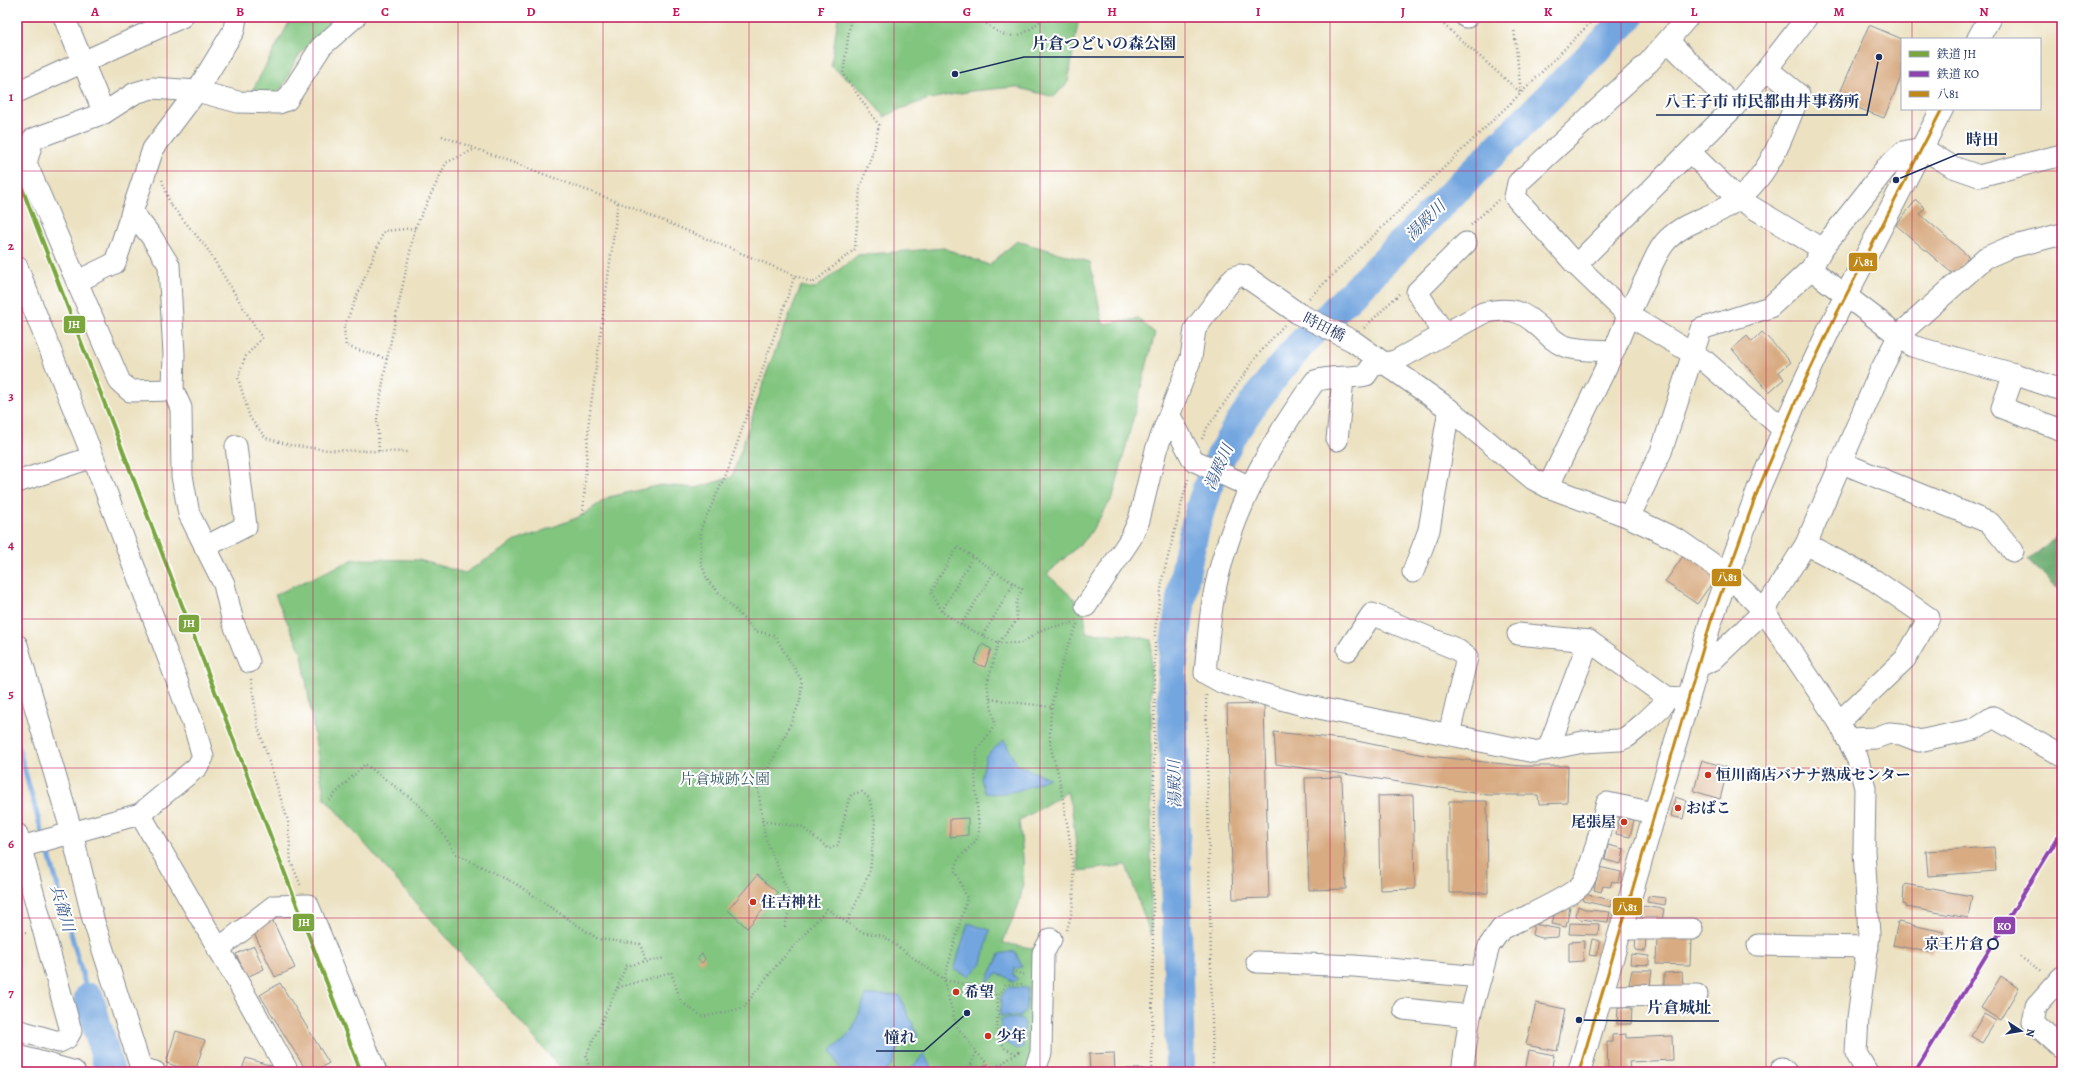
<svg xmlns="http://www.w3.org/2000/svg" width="2079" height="1089" font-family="Alegreya,'Noto Serif JP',serif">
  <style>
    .green { fill: #81c57f; stroke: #4e7a6e }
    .forest { fill: #68aa6e; stroke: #426c66 }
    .water { fill: #73a6df; stroke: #476a9e }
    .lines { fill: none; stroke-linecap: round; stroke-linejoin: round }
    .stream { stroke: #73a6df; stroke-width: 5 }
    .river { stroke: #73a6df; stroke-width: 30 }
    .building { fill: #d8ab82 }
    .minor-casing { stroke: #848890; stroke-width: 23 }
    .major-casing { stroke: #848890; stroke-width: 24 }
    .highway-casing { stroke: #848890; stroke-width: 24 }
    .path { stroke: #848890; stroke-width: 2.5; stroke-dasharray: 1 3; stroke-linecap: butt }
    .minor { stroke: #fff; stroke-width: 21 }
    .major { stroke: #fff; stroke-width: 22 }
    .highway { stroke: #fff; stroke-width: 22 }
    .bus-1-casing { stroke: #fff; stroke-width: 6 }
    .bus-1 { stroke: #c08818; stroke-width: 3 }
    .rail-1-casing { stroke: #fff; stroke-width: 7 }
    .rail-2-casing { stroke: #fff; stroke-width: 7 }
    .rail-1 { stroke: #7aa63d; stroke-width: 4 }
    .rail-2 { stroke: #8e44ad; stroke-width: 4 }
    .grid { fill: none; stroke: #c2185b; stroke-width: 1; stroke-opacity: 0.55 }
    .poi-dot { fill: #c8321e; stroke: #fff; stroke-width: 1.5 }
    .stop-dot { fill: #fff; stroke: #1b2f5e; stroke-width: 2 }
    .labels { text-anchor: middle; stroke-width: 4; stroke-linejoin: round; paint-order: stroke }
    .street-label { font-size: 15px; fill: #1b2f5e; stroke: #fff }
    .poi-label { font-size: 15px; font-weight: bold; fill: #1b2f5e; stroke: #fff; text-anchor: start }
    .park-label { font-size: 15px; fill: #3a5c68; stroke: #fff }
    .stop-label { font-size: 15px; font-weight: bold; fill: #1b2f5e; stroke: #fff; text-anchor: end }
    .water-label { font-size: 16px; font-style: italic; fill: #3a598b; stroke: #fff }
    .leader { fill: none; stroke: #1b2f5e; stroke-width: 1.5 }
    .callout-dot { fill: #1b2f5e; stroke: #fff; stroke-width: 1.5 }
    .callout-label { font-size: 16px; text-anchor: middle; font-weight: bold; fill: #1b2f5e; stroke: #fff; stroke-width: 4; stroke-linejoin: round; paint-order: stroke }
    .line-badge { stroke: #fff; stroke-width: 1.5 }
    .badge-label { font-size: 11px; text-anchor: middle; font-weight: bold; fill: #fff }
    .neatline { fill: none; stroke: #c2185b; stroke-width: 1.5 }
    .grid-label { font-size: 13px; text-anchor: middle; font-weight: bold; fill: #c2185b }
  </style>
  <rect width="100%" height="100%" fill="#fff"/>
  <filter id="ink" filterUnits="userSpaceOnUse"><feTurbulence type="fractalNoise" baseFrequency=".025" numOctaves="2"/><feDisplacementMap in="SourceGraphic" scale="8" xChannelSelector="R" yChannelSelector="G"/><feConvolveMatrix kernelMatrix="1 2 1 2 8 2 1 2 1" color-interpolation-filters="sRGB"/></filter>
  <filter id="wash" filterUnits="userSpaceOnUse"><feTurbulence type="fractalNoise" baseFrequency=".012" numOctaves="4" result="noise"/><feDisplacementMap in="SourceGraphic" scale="16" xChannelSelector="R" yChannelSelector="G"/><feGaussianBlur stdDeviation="0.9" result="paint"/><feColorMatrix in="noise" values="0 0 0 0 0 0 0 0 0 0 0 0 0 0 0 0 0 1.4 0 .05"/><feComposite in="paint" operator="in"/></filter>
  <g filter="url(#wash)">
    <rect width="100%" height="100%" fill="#ece2c2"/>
    <g class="green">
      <path d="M 292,17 L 342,17 C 327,29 309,41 298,57 C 288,72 287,85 273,97 L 252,91 Z"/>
      <polygon points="838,17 1079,17 1068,82 1054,97 1015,87 972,91 929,99 900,109 884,117 865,92 831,66"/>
      <path d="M 1017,241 L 1090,262 L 1103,324 L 1138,319 L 1155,333 L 1113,497 L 1087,538 L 1047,574 L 1084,608 L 1086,633 L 1131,635 L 1151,640 L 1151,936 L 1126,865 L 1079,871 L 1072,811 L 1067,792 L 1019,821 C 1022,848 1027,873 1020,900 C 1016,915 1007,928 1003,943 L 1037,949 L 1036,1054 L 1028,1072 L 772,1072 L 765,1069 L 748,1072 L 564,1072 L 324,797 L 302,654 L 275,595 L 354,559 L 419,560 L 465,573 L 516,541 L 579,517 L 609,497 L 661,485 L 696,488 L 732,477 L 769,366 L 801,286 L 814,289 L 858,255 L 944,248 L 989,265 Z"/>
    </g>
    <polygon class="forest" points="2062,533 2062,592 2028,560"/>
    <g class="water">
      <path d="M 1004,740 L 1017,765 L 1049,778 C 1026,788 1011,796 985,793 L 981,779 L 986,756 Z"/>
      <polygon points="968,923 990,930 982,963 969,976 954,970"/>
      <polygon points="1015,951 1022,967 1014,969 1013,975 1018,979 1013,982 1005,976 997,974 986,983 1000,954"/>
      <polygon points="1008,987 1027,988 1026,1010 1021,1016 1000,1016 1001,997"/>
      <polygon points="866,995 899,995 918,1036 898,1048 891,1067 883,1072 841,1072 831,1050 852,1031"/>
      <path d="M 1021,1018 L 1025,1022 L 1023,1047 L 1019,1049 C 1000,1043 1000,1037 1001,1019 Z"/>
      <polygon points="924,1054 933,1072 908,1072"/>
    </g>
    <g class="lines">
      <g class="stream">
        <polyline points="17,743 43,836"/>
        <polyline points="46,844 89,998"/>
      </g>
      <g class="river">
        <polyline points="89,998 110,1072"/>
        <path d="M 1180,1072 L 1172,672 C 1180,598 1190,509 1228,443 C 1248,407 1274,376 1300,345 L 1629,17"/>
      </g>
    </g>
    <g id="blocks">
      <g class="building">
        <polygon points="1869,25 1902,39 1902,75 1884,118 1837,100"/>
        <polygon points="1916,200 1925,208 1920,214 1969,257 1953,274 1896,225"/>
        <polygon points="1762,332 1791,362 1779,372 1784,379 1769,392 1732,349 1747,336 1752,342"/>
        <polygon points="1685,553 1717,576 1697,604 1665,582"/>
        <polygon points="982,644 991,649 985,667 974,663"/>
        <polygon points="1264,704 1269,898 1233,899 1227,705"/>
        <polygon points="1274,732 1352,740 1429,756 1522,766 1568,766 1567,803 1539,804 1538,795 1488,795 1276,764"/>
        <polygon points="1702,760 1728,768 1720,799 1694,791"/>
        <polygon points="1342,777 1346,889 1309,890 1305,778"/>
        <polygon points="1413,795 1415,889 1380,890 1378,796"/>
        <polygon points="1675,797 1687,801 1683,819 1671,816"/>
        <polygon points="1449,801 1487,801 1488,893 1449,893"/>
        <polygon points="1619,817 1634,820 1630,837 1616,834"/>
        <polygon points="968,818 968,835 950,837 950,819"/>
        <polygon points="1608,845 1624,849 1621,864 1605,860"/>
        <polygon points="1994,847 1996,871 1928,876 1926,851"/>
        <polygon points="1599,867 1621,872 1619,883 1612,881 1610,887 1603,886 1601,892 1594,890"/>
        <polygon points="757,875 778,893 747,928 728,910"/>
        <polygon points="1904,884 1972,896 1968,918 1906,907 1906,905 1903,904"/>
        <polygon points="1584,894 1612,900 1611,907 1583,901"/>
        <polygon points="1648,896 1666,898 1665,905 1647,902"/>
        <polygon points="1564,905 1570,907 1566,927 1552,924 1555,911"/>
        <polygon points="1578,906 1587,910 1610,912 1608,922 1579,919 1576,915"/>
        <polygon points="1643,906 1664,909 1662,921 1641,919"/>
        <polygon points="272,919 295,968 275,977 252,929"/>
        <polygon points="1898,922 1944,932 1940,949 1934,948 1933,953 1893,945"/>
        <polygon points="1570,923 1599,924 1598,935 1569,934"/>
        <polygon points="1534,924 1559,929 1558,937 1542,938 1532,935"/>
        <polygon points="1636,937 1646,938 1645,951 1635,950"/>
        <polygon points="1657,937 1691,938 1690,965 1656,964"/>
        <polygon points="1592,939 1600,941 1596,956 1589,955"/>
        <polygon points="1584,941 1583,961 1569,962 1569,942"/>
        <polygon points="254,946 264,969 247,977 236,954"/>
        <polygon points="702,953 705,959 702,963 697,959"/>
        <polygon points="1631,954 1649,956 1649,965 1630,964"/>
        <polygon points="1632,970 1652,970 1650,985 1629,985"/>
        <polygon points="1682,972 1683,986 1664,987 1664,973"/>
        <polygon points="2001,976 2019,988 2000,1020 1981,1008"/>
        <polygon points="280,983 329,1063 314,1072 307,1072 260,995"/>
        <polygon points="989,984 994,987 989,996 984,993"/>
        <polygon points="1536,1003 1565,1009 1557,1051 1526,1045"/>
        <polygon points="1618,1007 1632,1008 1631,1024 1617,1024"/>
        <polygon points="1984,1014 1996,1021 1982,1043 1971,1036"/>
        <polygon points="176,1031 205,1040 195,1072 166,1063"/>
        <polygon points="1626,1034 1626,1038 1672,1036 1673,1060 1629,1062 1630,1072 1608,1072 1607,1042 1612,1042 1612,1035"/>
        <polygon points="1529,1050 1554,1055 1551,1072 1525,1072"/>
        <polygon points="1114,1053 1115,1072 1090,1072 1089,1054"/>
        <polygon points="246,1058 275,1067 274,1072 241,1072"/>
        <polygon points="986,1064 990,1072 973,1072"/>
        <rect x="1119" y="1069" width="24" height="3"/>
        <polygon points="1673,1069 1673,1072 1632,1072 1632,1071"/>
      </g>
    </g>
  </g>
  <g filter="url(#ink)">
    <use href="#blocks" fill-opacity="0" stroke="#848890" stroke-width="1"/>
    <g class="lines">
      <g class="minor-casing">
        <g id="minor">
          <polyline points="64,17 104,113"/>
          <polyline points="236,17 234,30 197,91 153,149 132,212 151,236 169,265 174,354 173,390 181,408 182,476 189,514 224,584 233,622 249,662"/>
          <polyline points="1466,17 1467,17"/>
          <polyline points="1688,17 1649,62 1518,183 1515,197 1576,265 1628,315 1705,361 1783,429"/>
          <polyline points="1668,41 1734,107"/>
          <polyline points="17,92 182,17"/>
          <polyline points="1690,152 1737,198 1822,249"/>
          <polyline points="1576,265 1734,107 1767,69 1807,17"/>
          <polyline points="17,267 93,457 195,729 203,757 197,767 140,814 17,848"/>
          <polyline points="1811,269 1912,346 2014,374 2062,390"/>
          <polyline points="78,281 115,263 132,212"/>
          <polyline points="1444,333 1417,292 1466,243"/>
          <polyline points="2014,374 2002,408 2062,430"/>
          <polyline points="173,390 130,391 120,382 26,163 33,139 104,113 135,93 152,88 197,91 238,102 279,103 287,100 321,47 355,17"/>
          <polyline points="1170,416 1193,460 1250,487"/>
          <polyline points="1337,440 1343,379"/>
          <polyline points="1840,462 1990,523 2013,551"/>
          <polyline points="17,482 93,457"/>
          <polyline points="1548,487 1614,351"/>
          <polyline points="1629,517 1661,452 1701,329 1770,307 1811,269 1822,249 1886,168 1903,152 1922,148 1953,167 1979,176 2062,155"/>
          <polyline points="1806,544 1874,580 1929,618 1905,659 1839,722"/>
          <polyline points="205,547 246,526 236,446"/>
          <polyline points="1413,572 1429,530 1449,409"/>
          <polyline points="1086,606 1131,538 1139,520 1156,450 1191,358 1195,329 1233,278 1240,275 1245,276 1299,314 1353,341 1449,409 1533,479 1548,487 1629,517 1678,540 1727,574 1764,611 1839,722 1858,760 1865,788 1864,850 1869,935 1858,1018 1856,1053 1867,1072"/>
          <polyline points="1518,634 1589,641 1667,697 1681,698"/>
          <polyline points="17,645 72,833 93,919 141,1068 155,1072"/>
          <polyline points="1348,650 1372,614 1456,649 1467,657 1449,734"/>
          <polyline points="1697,667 1713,660 1764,611 1806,544 1880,372 1899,335 1985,258 2008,248 2062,234"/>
          <path d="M 1667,697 L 1661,707 L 1644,723 L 1627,737 L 1620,740 L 1583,742 L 1534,752 L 1299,704 L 1223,683 L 1205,673 C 1208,641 1210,608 1218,576 C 1236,504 1271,441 1315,381 C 1330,375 1348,379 1366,375 L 1372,366 L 1395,361 L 1483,313 C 1512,306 1523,311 1544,331 C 1550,337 1556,343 1564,346 C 1579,351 1597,350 1614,351 C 1624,325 1635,300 1647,276 C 1653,263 1658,249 1668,239 C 1683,224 1703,219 1721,210 C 1768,184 1780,142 1799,95 L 1767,69"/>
          <polyline points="1847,739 1875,738 1889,733 1901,734 1919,741 1974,729 1993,717 2062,756"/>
          <polyline points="1548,749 1589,641"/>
          <polyline points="140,814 235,977 286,1068 285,1072"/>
          <polyline points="17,834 71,1031 67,1038 59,1042 17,1030"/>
          <polyline points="1621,929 1692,929"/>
          <polyline points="1758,945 1868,947"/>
          <polyline points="218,949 274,906 308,905 376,1072"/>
          <polyline points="1257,962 1354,966 1481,977"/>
          <polyline points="2062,977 2036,1006 2033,1022 2062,1048"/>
          <polyline points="1601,996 1697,995"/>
          <polyline points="1404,1009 1470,1016"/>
          <polyline points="1782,1068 1786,1072"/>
          <polyline points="1034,1072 1041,1053 1043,953 1051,939"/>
          <path d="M 1462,1072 L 1470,1016 L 1489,946 L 1501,929 C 1517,921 1572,896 1581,885 C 1593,868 1601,824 1607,803 L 1654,813"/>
        </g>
      </g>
      <g class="major-casing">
        <g id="major">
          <polyline points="1978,39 1990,17"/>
          <polyline points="1579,1072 1711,621 1758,490 1801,389 1837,313 1942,109"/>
        </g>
      </g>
      <g class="highway-casing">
        <polyline id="highway" points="17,1056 74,1072"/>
      </g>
      <g class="path">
        <path d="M 982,17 C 985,24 989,26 995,30 C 1013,43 1031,32 1043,17"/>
        <polyline points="1435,17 1521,93 1514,29"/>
        <polyline points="442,136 618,202 813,283 855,249 860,188 874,149 879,125 843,74 851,17"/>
        <polyline points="162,180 170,204 206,247 262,338 245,357 238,378 250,418 266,438 290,445 328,450 409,452"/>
        <polyline points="1471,225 1498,200"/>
        <polyline points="415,228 384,231 344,327 346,346 387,359 415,228 446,163 475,149"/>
        <polyline points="1309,298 1521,93 1596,17"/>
        <polyline points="1364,328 1399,294"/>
        <polyline points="1202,439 1207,428 1257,356 1284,325"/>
        <polyline points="379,451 377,418 387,359"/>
        <polyline points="583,514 589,420 618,202"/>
        <polygon points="958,547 1022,589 1016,605 1017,620 998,643 961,625 941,611 930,592"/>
        <polyline points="942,611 973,556"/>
        <polyline points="961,625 995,571"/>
        <polyline points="983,635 1014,583"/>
        <polyline points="251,679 258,727 288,821 291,862 301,886"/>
        <polyline points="1206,695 1213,1072"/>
        <polyline points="990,699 1051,707"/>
        <polyline points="329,800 365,764 417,803 441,831 456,854 516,884 598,939 640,944 646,962"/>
        <polyline points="762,821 802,827 829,849 838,845 849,798 852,794 862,792 869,798 875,822 870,871 847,923"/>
        <polyline points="785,927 791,899 765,837 758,789 791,723 800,701 802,681 774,635 755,631 708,581 701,563 701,528 728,470 795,275"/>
        <path d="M 1067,930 C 1069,922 1072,913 1073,904 C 1076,862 1066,818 1059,778 C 1057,765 1050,752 1050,739 C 1049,699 1061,659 1078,623"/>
        <polyline points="17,934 26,933"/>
        <polyline points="2020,957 2042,971"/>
        <polyline points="1015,972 1025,975"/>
        <polyline points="617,988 626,966 665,958"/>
        <polyline points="992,992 998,996"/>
        <polyline points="985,997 974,986 944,980 967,898 955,871 958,859 976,841 979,831 975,777 977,750 995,725 987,684 998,643 1022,643 1043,629 1076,622"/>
        <polyline points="1016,1054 1005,1048 997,1036 998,996 1006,984 1024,984"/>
        <polyline points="992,1070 1022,1050"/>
        <polyline points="590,1072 586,1056 617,988 671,972 681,1002 703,1017 743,1008 776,966 827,909 861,932 883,936 944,980 956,1025 976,1052 996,1072"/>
        <polyline points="968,1072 976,1052"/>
        <polyline points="1152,1072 1155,630 1163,576 1188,479"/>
        <polyline points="2047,1072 2051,1070"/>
      </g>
      <use href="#minor" class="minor"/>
      <use href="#major" class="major"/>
      <use href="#highway" class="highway"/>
      <g class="bus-1-casing">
        <polyline id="bus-1" points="1579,1072 1711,621 1758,490 1801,389 1837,313 1942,109"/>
      </g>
      <use href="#bus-1" class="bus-1"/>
      <g class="rail-1-casing">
        <polyline id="rail-1" points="17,175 361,1072"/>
      </g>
      <g class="rail-2-casing">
        <polyline id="rail-2" points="1915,1072 2062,831"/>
      </g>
      <use href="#rail-1" class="rail-1"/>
      <use href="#rail-2" class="rail-2"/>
    </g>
  </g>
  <path class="grid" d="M 167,17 L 167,1072M 313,17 L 313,1072M 458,17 L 458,1072M 603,17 L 603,1072M 749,17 L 749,1072M 894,17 L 894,1072M 1040,17 L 1040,1072M 1185,17 L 1185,1072M 1330,17 L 1330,1072M 1476,17 L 1476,1072M 1621,17 L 1621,1072M 1766,17 L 1766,1072M 1912,17 L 1912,39M 1912,109 L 1912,1072M 17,171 L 2062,171M 17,321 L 2062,321M 17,470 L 2062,470M 17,619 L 2062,619M 17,768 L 2062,768M 17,918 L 2062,918"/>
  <g class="poi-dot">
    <circle cx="1708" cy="775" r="4"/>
    <circle cx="1678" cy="808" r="4"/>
    <circle cx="1624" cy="822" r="4"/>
    <circle cx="753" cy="902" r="4"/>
    <circle cx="956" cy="992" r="4"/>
    <circle cx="988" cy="1036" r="4"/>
  </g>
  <circle class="stop-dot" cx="1993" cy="944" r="5"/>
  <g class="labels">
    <g class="street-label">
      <text transform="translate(1324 327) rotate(27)" y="5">時田橋</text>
    </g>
    <g class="poi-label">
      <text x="1716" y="780">恒川商店バナナ熟成センター</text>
      <text x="1686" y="813">おばこ</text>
      <text x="1616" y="827" text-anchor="end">尾張屋</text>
      <text x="761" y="907">住吉神社</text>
      <text x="964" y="997">希望</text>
      <text x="996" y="1041">少年</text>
    </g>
    <g class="park-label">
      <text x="725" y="784">片倉城跡公園</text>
    </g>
    <g class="stop-label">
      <text x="1984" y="949">京王片倉</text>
    </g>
    <g class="water-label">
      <text transform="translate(1425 220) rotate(-45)" y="6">湯殿川</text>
      <text transform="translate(1218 467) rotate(-66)" y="6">湯殿川</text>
      <text transform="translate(1174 784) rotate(-91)" y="6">湯殿川</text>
      <text transform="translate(63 908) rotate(74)" y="6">兵衛川</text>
    </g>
  </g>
  <path class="leader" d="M955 74L1024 57H1184M1879 57L1867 115H1656M1896 180L1958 154H2006M1579 1020L1639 1021H1719M967 1013L924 1051H876"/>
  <g class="callout-dot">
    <circle cx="955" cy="74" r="4"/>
    <circle cx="1879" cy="57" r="4"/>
    <circle cx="1896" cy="180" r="4"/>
    <circle cx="1579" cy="1020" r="4"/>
    <circle cx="967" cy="1013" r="4"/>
  </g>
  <g class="callout-label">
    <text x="1104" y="49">片倉つどいの森公園</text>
    <text x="1762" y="107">八王子市 市民都由井事務所</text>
    <text x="1982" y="145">時田</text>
    <text x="1679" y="1013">片倉城址</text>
    <text x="900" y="1043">憧れ</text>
  </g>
  <g class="line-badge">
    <rect x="1848" y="252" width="30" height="20" rx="4" fill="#c08818"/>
    <rect x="63" y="315" width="23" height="19" rx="4" fill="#7aa63d"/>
    <rect x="1711" y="568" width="31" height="19" rx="4" fill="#c08818"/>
    <rect x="178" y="614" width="22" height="19" rx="4" fill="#7aa63d"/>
    <rect x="1612" y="897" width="31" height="19" rx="4" fill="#c08818"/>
    <rect x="292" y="913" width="23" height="19" rx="4" fill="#7aa63d"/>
    <rect x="1993" y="916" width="23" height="19" rx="4" fill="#8e44ad"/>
  </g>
  <g class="badge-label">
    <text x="1863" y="266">八81</text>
    <text x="74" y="328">JH</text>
    <text x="1727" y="581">八81</text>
    <text x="189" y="627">JH</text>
    <text x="1627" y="911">八81</text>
    <text x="304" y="926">JH</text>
    <text x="2004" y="930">KO</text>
  </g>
  <rect width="2079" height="1089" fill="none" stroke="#fff" stroke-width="44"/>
  <rect x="1901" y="38" width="140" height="72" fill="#ffffff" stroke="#a4acbf"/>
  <rect x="1909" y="51" width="20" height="6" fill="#7aa63d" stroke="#a4acbf"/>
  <text x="1937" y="58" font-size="12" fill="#1b2f5e">鉄道 JH</text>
  <rect x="1909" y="71" width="20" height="6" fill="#8e44ad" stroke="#a4acbf"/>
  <text x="1937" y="78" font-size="12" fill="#1b2f5e">鉄道 KO</text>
  <rect x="1909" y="91" width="20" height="6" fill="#c08818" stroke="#a4acbf"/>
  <text x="1937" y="98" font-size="12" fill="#1b2f5e">八81</text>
  <g transform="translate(2021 1031) rotate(102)" stroke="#ffffff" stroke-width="3" paint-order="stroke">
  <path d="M0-3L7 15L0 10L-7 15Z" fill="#1b2f5e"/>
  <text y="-6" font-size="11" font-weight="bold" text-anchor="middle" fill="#1b2f5e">N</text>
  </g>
  <rect x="22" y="22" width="2035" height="1045" class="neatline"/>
  <g class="grid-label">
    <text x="95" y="16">A</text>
    <text x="240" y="16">B</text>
    <text x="385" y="16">C</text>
    <text x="531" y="16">D</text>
    <text x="676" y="16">E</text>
    <text x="821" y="16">F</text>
    <text x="967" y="16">G</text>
    <text x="1112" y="16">H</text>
    <text x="1258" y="16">I</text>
    <text x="1403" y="16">J</text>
    <text x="1548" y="16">K</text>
    <text x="1694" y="16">L</text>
    <text x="1839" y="16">M</text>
    <text x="1984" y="16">N</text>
    <text x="11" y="101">1</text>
    <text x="11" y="250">2</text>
    <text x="11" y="400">3</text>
    <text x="11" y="549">4</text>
    <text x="11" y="698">5</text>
    <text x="11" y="848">6</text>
    <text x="11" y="997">7</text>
  </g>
</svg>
